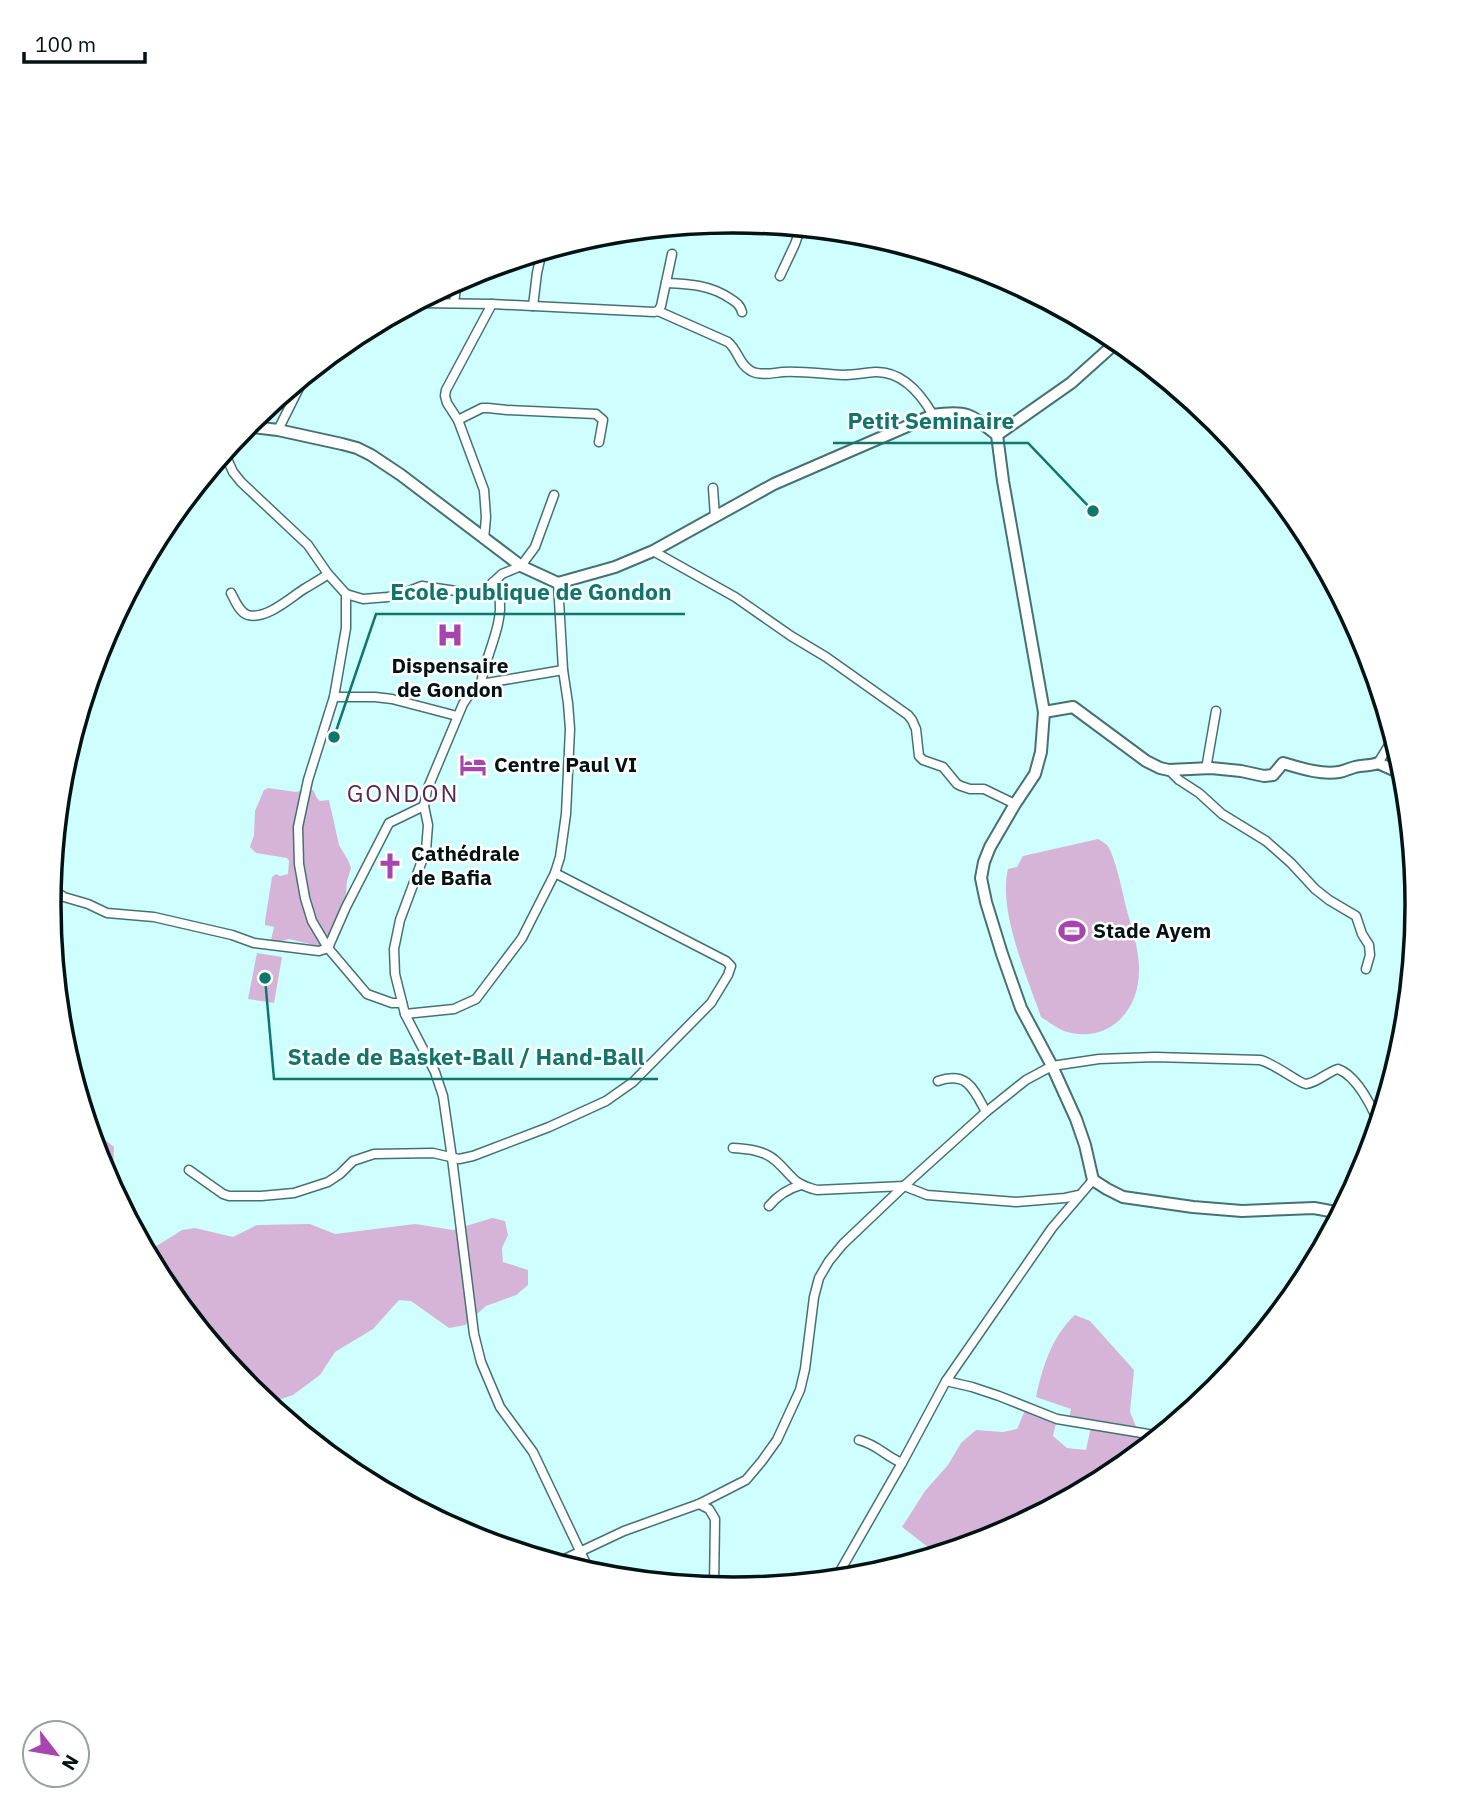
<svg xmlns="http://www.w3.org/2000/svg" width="1467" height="1810" font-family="'IBM Plex Sans',sans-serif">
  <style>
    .green { fill: #d6b4d8 }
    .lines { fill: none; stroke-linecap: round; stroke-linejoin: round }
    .street-casing { stroke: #467172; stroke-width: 11 }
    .secondary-casing { stroke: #467172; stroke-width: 14 }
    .street { stroke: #fff; stroke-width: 8 }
    .secondary { stroke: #fff; stroke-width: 10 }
    .labels { text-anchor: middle; stroke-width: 5; stroke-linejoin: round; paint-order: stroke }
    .poi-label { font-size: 21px; font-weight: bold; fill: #031313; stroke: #fff; text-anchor: start }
    .quarter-label { font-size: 24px; letter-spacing: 2px; fill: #56285a; stroke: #fff }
    .rim { fill: none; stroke: #031313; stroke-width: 3.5 }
    .leader { fill: none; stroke: #0f766e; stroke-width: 2.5 }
    .callout-dot { fill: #0f766e; stroke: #fff; stroke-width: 2.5 }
    .callout-label { font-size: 23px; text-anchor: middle; font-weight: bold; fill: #0f766e; stroke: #fff; stroke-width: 5; stroke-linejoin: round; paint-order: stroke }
  </style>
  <rect width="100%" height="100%" fill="#cffeff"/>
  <g class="green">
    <polygon points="268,788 296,792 309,789 313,790 317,798 320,801 329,800 339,845 348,860 351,868 347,881 346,894 332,945 318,946 289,939 272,944 271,940 274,927 265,925 265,921 272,877 276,874 280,876 288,874 289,861 287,858 256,853 250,847 254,835 255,811 264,790"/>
    <path d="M 1098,839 C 1101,841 1105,843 1107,845 C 1115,855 1123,894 1126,907 C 1131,926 1140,952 1139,971 C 1139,1012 1107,1045 1064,1031 C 1056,1028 1048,1021 1041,1017 C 1027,976 998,912 1008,869 L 1017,867 L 1023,856 Z"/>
    <polygon points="257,953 282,957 274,1003 248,999"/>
    <polygon points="104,1139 114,1147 113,1176 109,1183 101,1167 93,1140"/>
    <polygon points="492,1218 505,1221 508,1235 502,1248 503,1262 528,1270 528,1285 516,1295 486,1306 465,1325 449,1328 411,1301 399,1300 373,1329 335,1352 320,1375 293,1395 275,1401 260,1398 249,1389 164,1285 147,1252 182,1230 195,1228 233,1237 257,1225 310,1224 335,1234 415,1224 453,1230"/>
    <path d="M 1075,1315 L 1090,1321 L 1134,1370 L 1130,1412 L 1145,1448 L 1113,1474 L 995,1538 L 938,1555 L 902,1527 L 925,1491 L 948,1465 L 961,1443 L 976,1430 L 1003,1432 L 1017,1429 L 1026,1408 L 1057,1419 L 1053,1436 L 1067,1448 L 1086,1450 L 1091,1427 L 1069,1419 L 1071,1409 L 1036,1397 C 1042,1368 1052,1336 1075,1315 Z"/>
  </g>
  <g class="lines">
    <g class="street-casing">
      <g id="street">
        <polyline points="780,276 795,244 801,227"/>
        <path d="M 666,283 C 690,284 711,285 731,299 C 737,303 740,305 742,312"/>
        <polyline points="417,302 421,303 492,304 654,312 658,311 661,306 672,254"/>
        <polyline points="454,303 457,280"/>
        <polyline points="533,306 537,273 542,251"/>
        <polyline points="403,309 412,308 421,303"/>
        <path d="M 658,311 L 728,342 C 738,350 739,365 751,371 C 760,376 773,373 783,372 C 803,371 823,374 843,375 C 854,375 864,373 875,372 C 903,371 921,394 933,415"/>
        <path d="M 351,337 C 366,338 372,335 379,322"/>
        <polyline points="458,420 482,408 488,408 507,410 596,414 603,420 599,442"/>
        <polyline points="278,430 306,374"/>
        <polyline points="224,452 233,472 241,482 308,545 328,574 346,594 346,628 334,697 308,780 298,827 299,864 305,898 312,921 328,948 367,994 392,1003 402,1003"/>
        <polyline points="713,488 715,517"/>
        <polyline points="484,539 486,517 484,490 458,420 447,403 445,396 446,390 492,304"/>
        <polyline points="653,551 735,597 791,636 826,657 908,715 912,720 916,729 919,756 923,760 943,767 957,784 961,786 970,789 984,789 1015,804"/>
        <polyline points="558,583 563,670 481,684 471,692 463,704 427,790 424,806 428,825 426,850 400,920 394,949 395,974 405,1014 435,1072 443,1096 452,1158 474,1334 481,1362 500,1407 533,1452 591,1574"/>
        <path d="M 231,593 C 235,601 240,613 248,615 C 266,620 290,598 304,589 C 312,584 320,580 328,574"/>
        <polyline points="346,594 363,599 388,597 404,593 422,586 477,594 483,592 502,574 521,566 535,547 554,495"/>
        <path d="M 481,684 C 484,659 505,622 499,597 C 498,592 495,587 493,582"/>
        <polyline points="334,697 375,697 392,699 457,716"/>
        <polyline points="1378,763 1394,737"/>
        <polyline points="1206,769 1216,711"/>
        <polyline points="1169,770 1179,780 1199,793 1222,814 1266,841 1291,863 1315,889 1329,900 1356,916 1362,934 1369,945 1370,955 1366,969"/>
        <polyline points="51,889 64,897 88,904 107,913 154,917 232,935 254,943 319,951 328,948 346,907 389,823 424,806"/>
        <polyline points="405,1014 454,1009 476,999 522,938 555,873 560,857 566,814 570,729 568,703 563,670"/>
        <path d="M 938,1081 C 968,1071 974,1090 986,1112"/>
        <path d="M 733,1148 C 748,1149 764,1150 776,1161 C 793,1176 792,1184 817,1190 L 904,1186 L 927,1195 L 1016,1202 L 1065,1198 L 1079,1195"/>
        <polyline points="189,1170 223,1194 229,1196 261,1196 294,1193 328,1182 340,1174 353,1161 374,1154 433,1153 459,1159 473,1156 549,1127 606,1101 633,1082 711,1003 728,975 731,966 726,961 555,873"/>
        <path d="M 769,1206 C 778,1195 787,1189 801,1185"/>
        <polyline points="946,1381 972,1387 999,1396 1057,1419 1160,1436"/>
        <path d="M 859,1440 C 878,1445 885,1456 902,1463"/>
        <polyline points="699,1504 709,1509 715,1519 714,1588"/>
        <path d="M 556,1563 L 624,1531 L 699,1504 L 746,1480 L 762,1461 L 777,1440 L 800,1390 L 805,1369 L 814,1297 L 819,1278 L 829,1261 L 843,1244 L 904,1186 L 986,1112 L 1026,1080 L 1052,1066 L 1099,1059 L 1155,1057 L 1260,1060 C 1274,1063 1300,1084 1306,1084 C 1317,1083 1327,1072 1338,1069 C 1357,1076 1372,1107 1379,1124"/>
        <polyline points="835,1580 902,1463 946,1381 1052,1228 1093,1180"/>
      </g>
    </g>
    <g class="secondary-casing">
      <g id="secondary">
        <path d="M 245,426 L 278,430 L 342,444 L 357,448 L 371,455 L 401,475 L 521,566 L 558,583 L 615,567 L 653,551 L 774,484 L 933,415 C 967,410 971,414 997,435 L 1003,481 L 1044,712 L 1041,752 L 1035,774 L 1015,804 L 990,847 L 984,862 L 981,878 L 986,902 L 1002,954 L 1021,1008 L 1052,1066 L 1076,1119 L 1085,1145 L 1093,1180 L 1107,1189 L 1123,1197 L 1193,1207 L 1242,1211 L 1314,1208 L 1341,1213"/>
        <polyline points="997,435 1071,383 1119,340"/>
        <path d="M 1044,712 L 1073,707 L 1146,761 L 1160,768 L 1169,770 L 1211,768 L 1241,771 L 1264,776 L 1273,775 L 1283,763 C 1300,768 1321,775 1339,772 C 1345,771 1350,768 1355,767 C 1363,765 1371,766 1378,763 L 1405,775"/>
      </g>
    </g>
    <use href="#street" class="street"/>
    <use href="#secondary" class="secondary"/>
  </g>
  <defs>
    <g id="hospital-bare" transform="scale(2.1)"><path d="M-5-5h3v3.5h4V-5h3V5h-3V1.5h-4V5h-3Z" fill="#a545ad" stroke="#fff" stroke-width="2.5" paint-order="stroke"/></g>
    <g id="hotel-bare" transform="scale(2.1)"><path d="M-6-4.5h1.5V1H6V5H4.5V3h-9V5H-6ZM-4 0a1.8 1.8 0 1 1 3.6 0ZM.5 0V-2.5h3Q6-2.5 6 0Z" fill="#a545ad" stroke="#fff" stroke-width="2.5" paint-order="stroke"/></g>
    <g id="church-bare" transform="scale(2.1)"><path d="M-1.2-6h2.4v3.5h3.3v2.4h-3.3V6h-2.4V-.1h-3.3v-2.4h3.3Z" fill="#a545ad" stroke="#fff" stroke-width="2.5" paint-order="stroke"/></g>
    <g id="stadium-bare" transform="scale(2.1)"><path d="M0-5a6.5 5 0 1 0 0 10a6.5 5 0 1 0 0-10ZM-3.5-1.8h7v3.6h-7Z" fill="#a545ad" stroke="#fff" stroke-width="2.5" paint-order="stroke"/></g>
  </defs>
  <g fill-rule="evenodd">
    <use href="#hospital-bare" x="450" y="635"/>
    <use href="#hotel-bare" x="473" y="765"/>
    <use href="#church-bare" x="390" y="866"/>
    <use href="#stadium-bare" x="1072" y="931"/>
  </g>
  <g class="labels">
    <g class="poi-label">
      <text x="450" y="673" text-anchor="middle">Dispensaire<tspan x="450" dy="24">de Gondon</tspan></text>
      <text x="494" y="772">Centre Paul VI</text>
      <text x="411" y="861">Cathédrale<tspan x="411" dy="24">de Bafia</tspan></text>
      <text x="1093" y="938">Stade Ayem</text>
    </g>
    <g class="quarter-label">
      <text x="403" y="802">GONDON</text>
    </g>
  </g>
  <path d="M0 0H1467V1810H0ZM61 905a672 672 0 1 1 1344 0a672 672 0 1 1-1344 0Z" fill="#fff" fill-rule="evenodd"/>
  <path class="rim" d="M61 905a672 672 0 1 1 1344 0a672 672 0 1 1-1344 0Z"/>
  <path class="leader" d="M1093 511L1028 443H833M334 737L376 614H685M265 978L274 1079H658"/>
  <g class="callout-dot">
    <circle cx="1093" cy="511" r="7"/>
    <circle cx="334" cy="737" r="7"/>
    <circle cx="265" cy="978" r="7"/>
  </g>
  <g class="callout-label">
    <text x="931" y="429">Petit Seminaire</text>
    <text x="531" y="600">Ecole publique de Gondon</text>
    <text x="466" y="1065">Stade de Basket-Ball / Hand-Ball</text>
  </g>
  <g transform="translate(56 1754) rotate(121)"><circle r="33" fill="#ffffff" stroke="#9aa1a1" stroke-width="2"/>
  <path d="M0-5L12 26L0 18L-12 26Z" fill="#a545ad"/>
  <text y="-10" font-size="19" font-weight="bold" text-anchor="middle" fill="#031313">N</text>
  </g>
  <path d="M24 52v10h121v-10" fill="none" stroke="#031313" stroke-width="3.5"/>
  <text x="35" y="52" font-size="21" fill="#031313" stroke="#ffffff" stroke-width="5" paint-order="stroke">100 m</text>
</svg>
